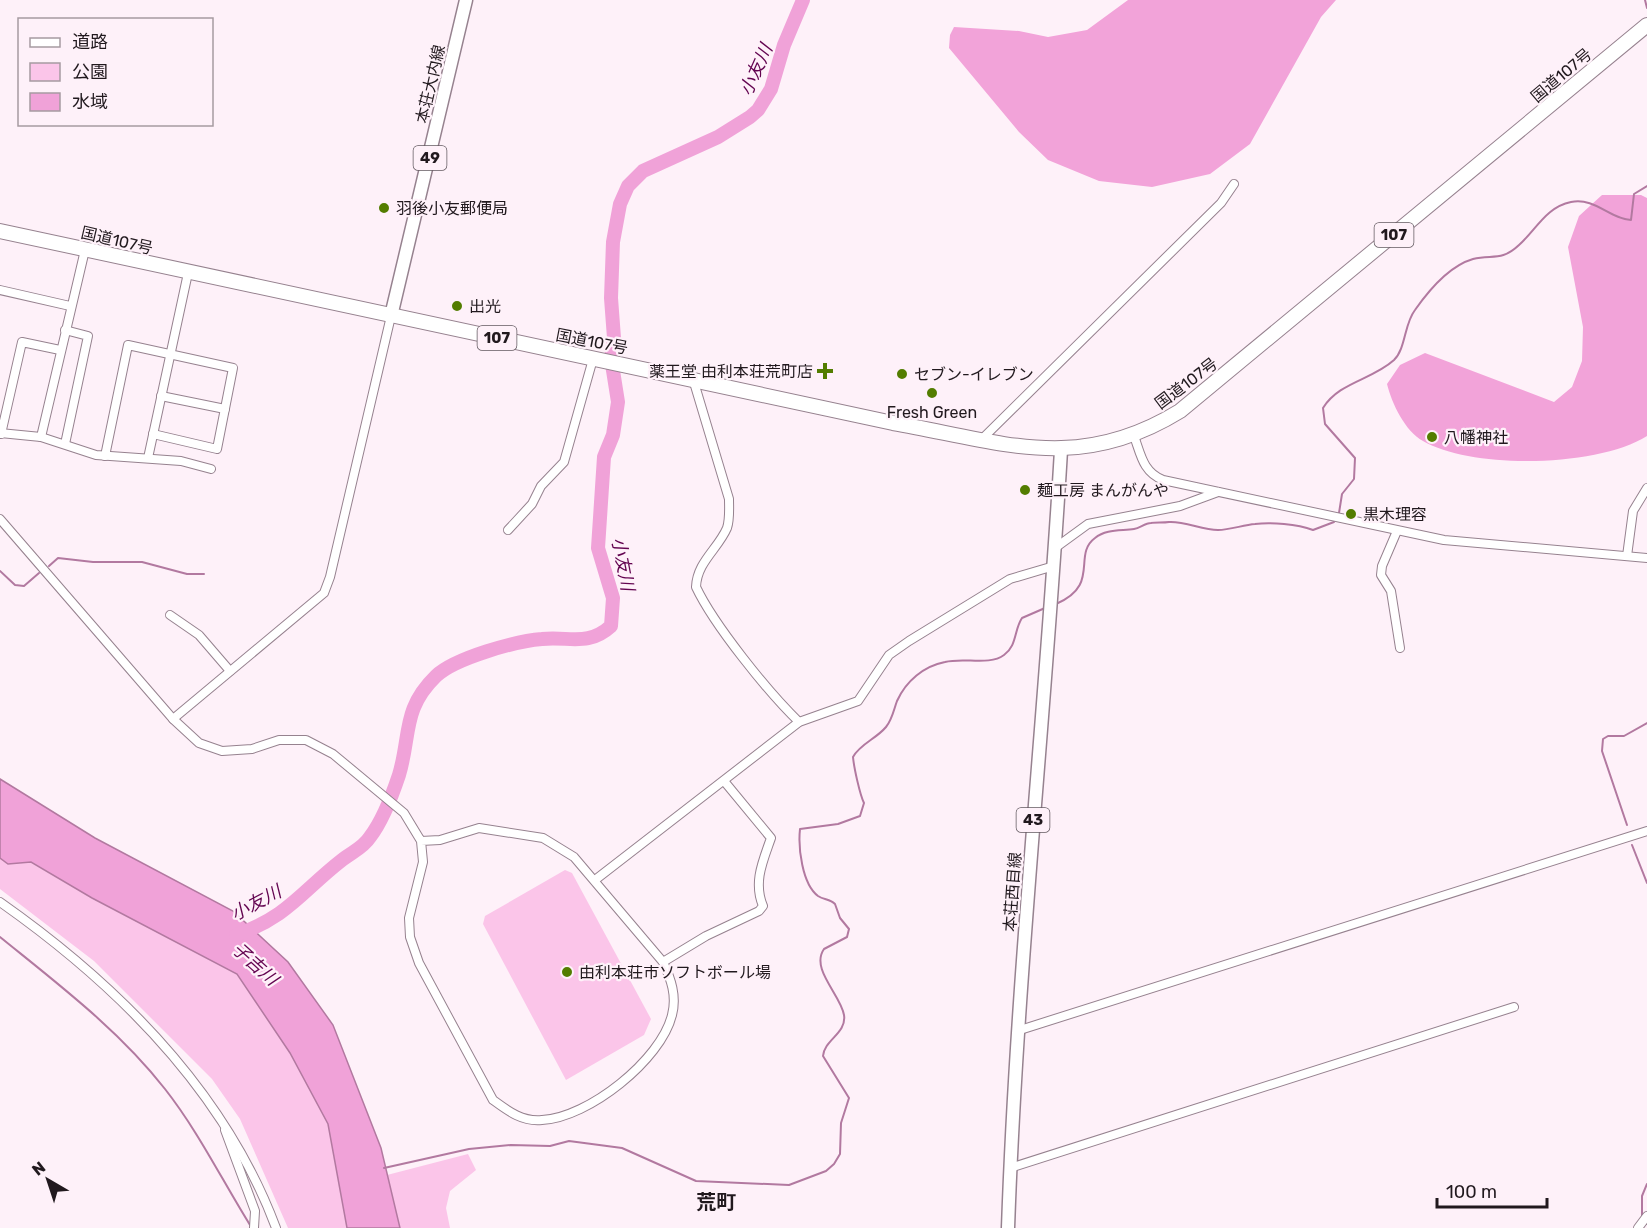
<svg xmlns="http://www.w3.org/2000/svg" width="1647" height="1228" font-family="Rubik,'Noto Sans JP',sans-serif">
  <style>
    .green { fill: #fbc5e9 }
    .forest { fill: #f2a3d9 }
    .water { fill: #f0a2d8; stroke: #b279a0; stroke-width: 1.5 }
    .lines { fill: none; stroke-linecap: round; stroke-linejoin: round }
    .stream { stroke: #b279a0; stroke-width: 2 }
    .river { stroke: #f0a2d8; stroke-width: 14 }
    .street-casing { stroke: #96828f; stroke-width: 10 }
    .primary-casing { stroke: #96828f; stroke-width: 15 }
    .highway-casing { stroke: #96828f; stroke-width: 16 }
    .street { stroke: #fff; stroke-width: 8 }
    .primary { stroke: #fff; stroke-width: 12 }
    .highway { stroke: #fff; stroke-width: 14 }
    .poi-dot { fill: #537d00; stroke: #fef1f9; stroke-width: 2 }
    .labels { text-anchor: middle; stroke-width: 4.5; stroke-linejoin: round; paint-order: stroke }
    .shield { fill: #fef1f9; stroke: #635a60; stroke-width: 1.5 }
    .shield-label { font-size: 15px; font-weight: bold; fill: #21191e }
    .street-label { font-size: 16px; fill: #21191e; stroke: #fef1f9 }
    .poi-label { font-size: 16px; fill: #21191e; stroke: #fef1f9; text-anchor: start }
    .water-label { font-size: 18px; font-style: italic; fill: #630450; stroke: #fef1f9 }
    .quarter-label { font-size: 20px; font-weight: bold; fill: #21191e; stroke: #fef1f9 }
  </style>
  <rect width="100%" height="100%" fill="#fef1f9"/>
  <g class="green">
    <polygon points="0,858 8,864 30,862 92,898 237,974 290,1053 328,1124 347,1228 288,1228 240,1119 212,1079 94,961 0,889"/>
    <polygon points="565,870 572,873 651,1019 644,1035 566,1080 483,924 485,916"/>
    <polygon points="468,1154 476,1170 450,1191 446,1208 450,1228 400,1228 387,1175"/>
  </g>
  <g class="forest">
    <polygon points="1128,0 1336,0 1321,17 1250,144 1210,174 1152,187 1099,181 1048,160 1019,132 949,48 950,35 954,27 1019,31 1048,37 1087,30"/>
    <path d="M 1602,195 L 1641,195 L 1647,198 L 1647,436 C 1598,467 1473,470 1423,441 C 1405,431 1392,404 1387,384 L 1400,365 L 1425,353 L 1554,402 L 1572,387 L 1582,361 L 1583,327 L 1568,247 L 1579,216 Z"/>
  </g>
  <polygon class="water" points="0,779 95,838 233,911 288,962 333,1025 381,1148 400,1228 347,1228 328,1124 290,1053 237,974 92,898 31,862 8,864 0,858"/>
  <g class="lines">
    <g class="stream">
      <polyline points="1645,0 1647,8"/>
      <path d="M 1339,513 L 1342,494 L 1354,479 L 1355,458 L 1325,424 L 1323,408 C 1339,382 1372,380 1394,360 C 1406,348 1404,324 1415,310 C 1429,290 1449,266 1473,259 C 1492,254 1501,262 1519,245 C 1536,230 1546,207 1571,202 C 1595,197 1610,219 1631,220 L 1634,194 L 1647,186"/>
      <polyline points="49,566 58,558 93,562 142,562 187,574 204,574"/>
      <polyline points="0,571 15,585 24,586 39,573"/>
      <path d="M 1056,604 C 1101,585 1072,555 1095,538 C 1106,529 1121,531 1134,529 C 1140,528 1145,523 1151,523 C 1156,522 1163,523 1169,522 C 1185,521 1202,530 1218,530 C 1230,530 1243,525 1255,524 C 1271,522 1297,524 1313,530 L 1334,522"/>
      <polyline points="1627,825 1602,751 1603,739 1608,736 1624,736 1647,723"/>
      <polyline points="1632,845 1647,883"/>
      <path d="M 0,937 C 58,984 119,1030 165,1089 C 198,1131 222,1180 250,1225"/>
      <path d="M 384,1168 L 469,1149 L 511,1145 L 550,1146 L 569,1141 L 622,1148 L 696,1181 L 789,1185 L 826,1171 L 834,1164 L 840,1154 L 841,1123 L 849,1098 L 823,1056 C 824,1040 847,1033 844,1015 C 841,995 810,969 824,949 L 847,937 L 849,929 L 840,918 L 835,904 C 830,899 824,900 818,896 C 802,884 798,847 800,829 L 838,824 L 860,816 L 864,803 C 860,795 854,768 853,757 C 860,744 876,739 886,727 C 892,720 894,709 897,701 C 906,681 924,666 945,662 C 964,657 989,666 1004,655 C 1017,646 1014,630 1022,618 L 1045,608"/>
      <polyline points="1642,1219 1642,1196 1647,1184"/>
    </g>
    <path class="river" d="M 236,935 C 288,917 302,891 342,860 C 352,852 363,848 370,837 C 383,820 392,796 399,775 C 411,735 402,709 436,676 C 455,658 516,641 542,639 C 569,636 588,647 611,626 L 613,598 L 598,548 L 604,457 L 613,435 L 618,402 L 611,358 L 614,338 L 611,298 L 613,242 L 620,204 L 628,186 L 643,171 L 718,137 L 750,117 L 758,110 L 771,89 L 784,45 L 803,0"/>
    <g class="street-casing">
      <g id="street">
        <polyline points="0,290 70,306"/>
        <polyline points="65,330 88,336 65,444"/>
        <path d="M 693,379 L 729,499 C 729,508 730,519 727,528 C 718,549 697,562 696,587 C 714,625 768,692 799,722"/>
        <polyline points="161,396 225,409"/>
        <polyline points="0,433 41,437 96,455 181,461 211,469"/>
        <polyline points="1,434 22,342 60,350"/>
        <path d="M 1134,436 C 1141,455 1143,472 1163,480 L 1444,540 L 1647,558"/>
        <polyline points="41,437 85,250"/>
        <polyline points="983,438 1221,203 1234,184"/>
        <polyline points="105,456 128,345 233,368 217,449 153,434"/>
        <polyline points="148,458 188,273"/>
        <path d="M 0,519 L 173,719 L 199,743 L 222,751 L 252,749 L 279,740 L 306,740 L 333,754 L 404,813 L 421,841 L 423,862 L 409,918 L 410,937 L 419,963 L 493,1100 C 508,1111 522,1122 542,1120 C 588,1118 661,1060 672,1015 C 677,996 671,979 663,962 L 574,857 L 543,838 L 479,828 L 440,840 L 421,841"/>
        <polyline points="508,530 532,504 541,486 564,462 593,359"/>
        <polyline points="1397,531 1382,566 1381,575 1391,591 1400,648"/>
        <polyline points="1055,548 1088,524 1180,506 1218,492"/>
        <polyline points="1627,556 1633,511 1647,488"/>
        <polyline points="170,615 199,635 230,671"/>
        <polyline points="173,719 324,593 330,577 391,316"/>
        <polyline points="595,880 799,722 858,701 889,655 909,641 1010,579 1054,566"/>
        <path d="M 0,902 C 118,985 225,1091 276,1228"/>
        <path d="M 663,962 L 706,936 L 759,911 L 763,906 C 753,882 763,861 771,838 L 724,781"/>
        <polyline points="1020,1030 1647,831"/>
        <polyline points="225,1130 255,1211 254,1228"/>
        <polyline points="1010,1168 1514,1007"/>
        <polyline points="1638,1228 1647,1216"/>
      </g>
    </g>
    <g class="primary-casing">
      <g id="primary">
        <polyline points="391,316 466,0"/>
        <path d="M 1008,1228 C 1017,968 1046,710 1061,450"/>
      </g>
    </g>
    <g class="highway-casing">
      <path id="highway" d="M 0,231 L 893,423 C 1002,442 1078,474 1180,411 L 1647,25"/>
    </g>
    <use href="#street" class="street"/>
    <use href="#primary" class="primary"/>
    <use href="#highway" class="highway"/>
  </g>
  <g class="poi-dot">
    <circle cx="384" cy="208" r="6"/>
    <circle cx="457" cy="306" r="6"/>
    <path d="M822 362h6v6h6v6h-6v6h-6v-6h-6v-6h6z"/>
    <circle cx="902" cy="374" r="6"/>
    <circle cx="932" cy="393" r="6"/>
    <circle cx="1432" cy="437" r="6"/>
    <circle cx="1025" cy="490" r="6"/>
    <circle cx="1351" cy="514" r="6"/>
    <circle cx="567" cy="972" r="6"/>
  </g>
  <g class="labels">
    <g class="shield">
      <rect x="413.5" y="146" width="33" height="24" rx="4.5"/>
      <rect x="1374.5" y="223" width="39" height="24" rx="4.5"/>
      <rect x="477.5" y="326" width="39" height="24" rx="4.5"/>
      <rect x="1016.5" y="808" width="33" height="24" rx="4.5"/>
    </g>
    <g class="shield-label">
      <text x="430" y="163">49</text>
      <text x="1394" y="240">107</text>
      <text x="497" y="343">107</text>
      <text x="1033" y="825">43</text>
    </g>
    <g class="street-label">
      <text transform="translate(1561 75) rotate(-40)" y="6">国道107号</text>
      <text transform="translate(430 84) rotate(-77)" y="6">本荘大内線</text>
      <text transform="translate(117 240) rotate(13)" y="6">国道107号</text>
      <text transform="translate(592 341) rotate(11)" y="6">国道107号</text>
      <text transform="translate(1186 383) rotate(-37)" y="6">国道107号</text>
      <text transform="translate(1012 892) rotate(-86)" y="6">本荘西目線</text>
    </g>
    <g class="poi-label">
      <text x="396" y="214">羽後小友郵便局</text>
      <text x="469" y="312">出光</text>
      <text x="813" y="377" text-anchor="end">薬王堂 由利本荘荒町店</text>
      <text x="914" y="380">セブン-イレブン</text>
      <text x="932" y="418" text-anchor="middle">Fresh Green</text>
      <text x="1444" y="443">八幡神社</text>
      <text x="1037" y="496">麺工房 まんがんや</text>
      <text x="1363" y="520">黒木理容</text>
      <text x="579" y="978">由利本荘市ソフトボール場</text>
    </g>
    <g class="water-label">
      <text transform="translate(756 70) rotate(-66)" y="6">小友川</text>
      <text transform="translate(623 564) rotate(79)" y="6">小友川</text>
      <text transform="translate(256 903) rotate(-28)" y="6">小友川</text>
      <text transform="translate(255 964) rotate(42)" y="6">子吉川</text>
    </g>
    <g class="quarter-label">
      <text x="716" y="1209">荒町</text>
    </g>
  </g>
  <rect x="18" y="18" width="195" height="108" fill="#fef1f9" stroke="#a69ba1" stroke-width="1.5"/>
  <rect x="30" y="38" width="30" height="9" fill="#ffffff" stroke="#a69ba1" stroke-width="1.5"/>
  <text x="72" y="48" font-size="18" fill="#21191e">道路</text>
  <rect x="30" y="63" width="30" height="18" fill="#fbc5e9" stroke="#a69ba1" stroke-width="1.5"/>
  <text x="72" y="78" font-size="18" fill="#21191e">公園</text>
  <rect x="30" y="93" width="30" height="18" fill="#f0a2d8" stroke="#a69ba1" stroke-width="1.5"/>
  <text x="72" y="108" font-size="18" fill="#21191e">水域</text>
  <g transform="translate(48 1180) rotate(321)" stroke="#fef1f9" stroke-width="4.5" paint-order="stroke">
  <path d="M0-4.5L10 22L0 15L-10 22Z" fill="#21191e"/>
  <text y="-9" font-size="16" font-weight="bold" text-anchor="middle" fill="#21191e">N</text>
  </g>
  <path d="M1437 1198v9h110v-9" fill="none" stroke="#21191e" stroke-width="3"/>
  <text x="1446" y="1198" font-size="18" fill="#21191e" stroke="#fef1f9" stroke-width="4.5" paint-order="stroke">100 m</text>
</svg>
